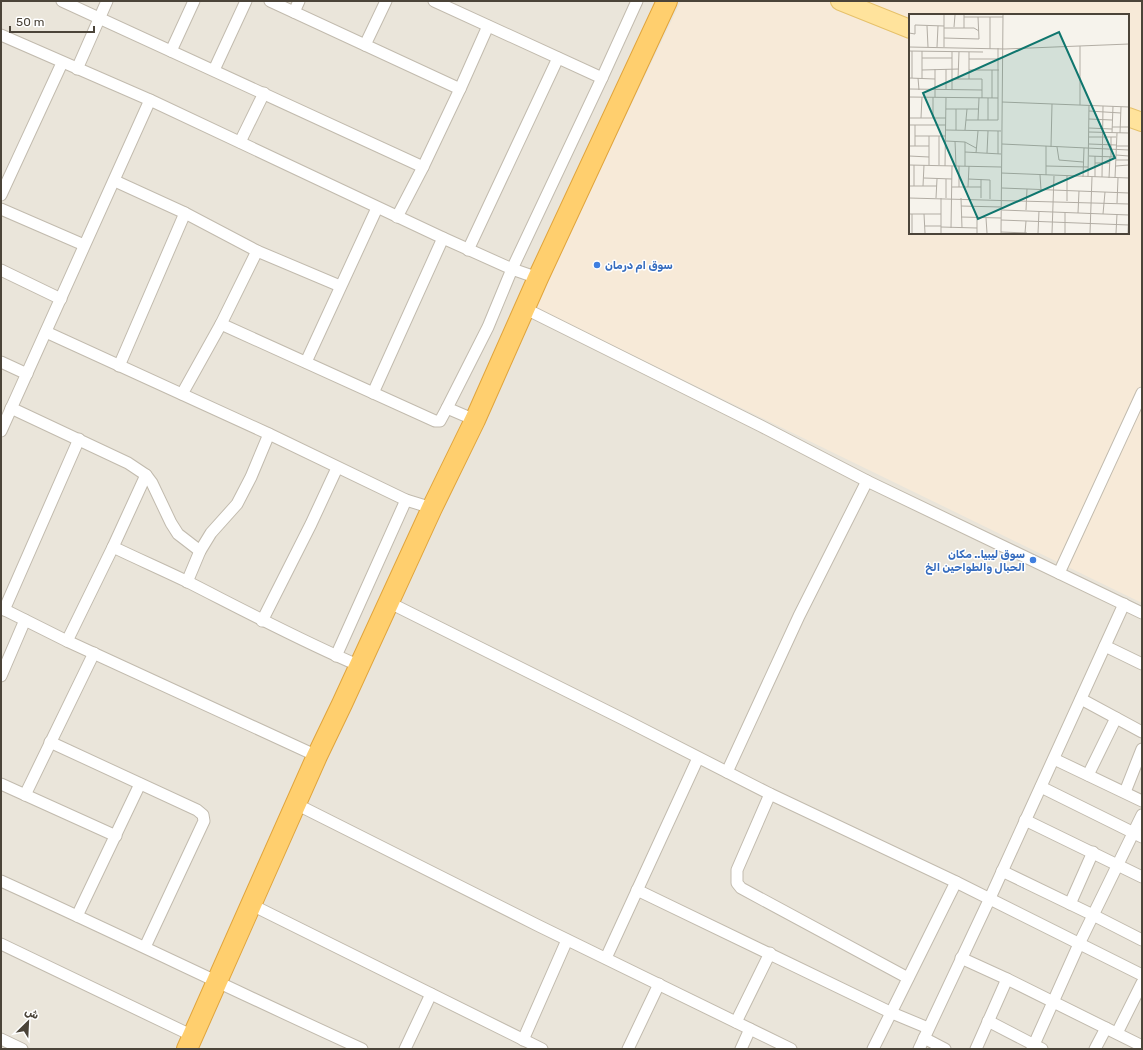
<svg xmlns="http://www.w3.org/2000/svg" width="1143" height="1050" font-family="Rubik,Vazirmatn,sans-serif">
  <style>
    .residential { fill: #eae5da; fill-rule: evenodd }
    .commercial { fill: #f7ead8; fill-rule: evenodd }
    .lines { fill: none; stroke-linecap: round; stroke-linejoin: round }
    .street-casing { stroke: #c2bbae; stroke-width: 13 }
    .primary-casing { stroke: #e6c16a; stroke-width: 20 }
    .highway-casing { stroke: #e0a43c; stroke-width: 22 }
    .street { stroke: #fff; stroke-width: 11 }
    .primary { stroke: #ffe39c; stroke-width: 18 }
    .highway { stroke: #ffcf6e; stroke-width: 20 }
    .shop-dot { fill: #3f7fe0; stroke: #fff; stroke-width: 1.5 }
    .labels { text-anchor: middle; stroke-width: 3; stroke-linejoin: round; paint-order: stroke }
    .shop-label { font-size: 11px; font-weight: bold; fill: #366cbe; stroke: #fff; text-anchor: start }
    .inset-road { fill: none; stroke: #b2ada4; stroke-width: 1 }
    .view { fill: #0f766e; fill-opacity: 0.15; stroke: #0f766e; stroke-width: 2 }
    .inset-edge { fill: none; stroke: #4b4439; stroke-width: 2 }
  </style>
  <rect width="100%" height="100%" fill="#f6f3ec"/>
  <path class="residential" d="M 1,1 L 1142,1 L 1142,1049 L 1,1049 ZM 910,15 L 1128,15 L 1128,233 L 910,233 Z"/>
  <path class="commercial" d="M 681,1 L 1142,1 L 1142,603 L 534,307 ZM 910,15 L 1128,15 L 1128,233 L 910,233 Z"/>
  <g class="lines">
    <g class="street-casing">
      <g id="street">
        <polyline points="62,1 423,167"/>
        <polyline points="270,1 365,45"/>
        <polyline points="386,1 365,45 460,89 423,167 397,217"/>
        <polyline points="434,1 602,78"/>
        <polyline points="294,12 299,1"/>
        <polyline points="1,35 150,100 443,238 512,269 538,278"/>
        <polyline points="171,51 194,1"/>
        <polyline points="77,69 107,1"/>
        <polyline points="214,70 246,1"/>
        <polyline points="460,89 488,26"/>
        <polyline points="240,142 264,93"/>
        <polyline points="115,181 185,213 257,251 340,286"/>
        <polyline points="1,195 62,63"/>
        <polyline points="1,209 84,245"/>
        <polyline points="468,250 558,58"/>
        <polyline points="1,270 61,299"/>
        <polyline points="524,308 761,426 867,481 1142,613"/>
        <polyline points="221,324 435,421 440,421 447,408 488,327 512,269 602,78 637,1"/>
        <polyline points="46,332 269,434 406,500 432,508"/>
        <polyline points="1,362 27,374"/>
        <polyline points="306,362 377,208"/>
        <polyline points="119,366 185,213"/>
        <polyline points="373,393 443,238"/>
        <polyline points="182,394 221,324 257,251"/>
        <polyline points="11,408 128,463 146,475 152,483 171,523 178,534 200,551"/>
        <polyline points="447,408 475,420"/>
        <polyline points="1,431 150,100"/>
        <path d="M 113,547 C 138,559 163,570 188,582 C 245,611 301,641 360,666"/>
        <polyline points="1059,573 1142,393"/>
        <polyline points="187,582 200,551 211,533 237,504 251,477 269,434"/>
        <polyline points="388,602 625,720 770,794 956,882 1142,975"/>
        <polyline points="1,608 67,641 317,756"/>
        <polyline points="4,610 79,439"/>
        <polyline points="262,621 311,524 337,468"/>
        <polyline points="67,641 113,547 146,475"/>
        <polyline points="1105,646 1142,664"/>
        <polyline points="336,656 406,500"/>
        <polyline points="1,676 25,620"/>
        <polyline points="1081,699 1142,732"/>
        <polyline points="50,742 197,810 203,815 204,821 145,947"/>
        <polyline points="1054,759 1142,801"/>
        <polyline points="727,772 799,616 867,481"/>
        <polyline points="1088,775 1116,718"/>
        <polyline points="1,784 116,836"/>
        <polyline points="1041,787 1142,837"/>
        <polyline points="1125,792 1142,749"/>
        <polyline points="770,794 737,870 737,883 741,888 908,978"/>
        <polyline points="25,795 94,653"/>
        <polyline points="296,804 539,926 791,1049"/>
        <polyline points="1025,820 1142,877"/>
        <polyline points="1002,871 1093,915 1142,940"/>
        <path d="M 1,881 C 122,936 241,994 362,1049"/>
        <polyline points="637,890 892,1013 928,1028"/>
        <polyline points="1070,904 1093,852"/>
        <polyline points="252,905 542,1049"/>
        <polyline points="77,916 140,784"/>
        <polyline points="1,944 193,1036"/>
        <polyline points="606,958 698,758"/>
        <polyline points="961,958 1007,979 1142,1046"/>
        <polyline points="988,1021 1042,1049"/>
        <polyline points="736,1022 770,953"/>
        <polyline points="1117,1033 1142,983"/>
        <polyline points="924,1038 945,1049"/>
        <polyline points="1,1039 22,1049"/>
        <polyline points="523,1040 567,940"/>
        <polyline points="405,1049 431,994"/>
        <polyline points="628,1049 659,984"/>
        <polyline points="741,1049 750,1029"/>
        <polyline points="873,1049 956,882"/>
        <polyline points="919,1049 990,898 1124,604"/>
        <polyline points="976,1049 1007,979"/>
        <polyline points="1032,1049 1079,944 1142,815"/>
        <polyline points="1095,1049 1106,1028"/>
      </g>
    </g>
    <g class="primary-casing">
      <g id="primary">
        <polyline points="840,1 910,29"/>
        <polyline points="1128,117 1142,122"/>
      </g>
    </g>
    <g class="highway-casing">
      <polyline id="highway" points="187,1049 317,756 342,704 432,508 475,420 538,278 667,1"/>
    </g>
    <use href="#street" class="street"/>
    <use href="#primary" class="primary"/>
    <use href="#highway" class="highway"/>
  </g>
  <g class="shop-dot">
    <circle cx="597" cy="265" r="4"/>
    <circle cx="1033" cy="560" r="4"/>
  </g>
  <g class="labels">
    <g class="shop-label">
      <text x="605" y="269">سوق ام درمان</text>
      <text x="1025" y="558" text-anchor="end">سوق ليبيا.. مكان<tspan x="1025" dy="13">الحبال والطواحين الخ</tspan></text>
    </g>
  </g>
  <g transform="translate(909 14)">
    <rect width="220" height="220" fill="#f6f3ec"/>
    <path class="inset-road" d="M 55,1 L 55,14M 55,3 L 94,3M 18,12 L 19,33M 45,13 L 46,1M 35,14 L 65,14 L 70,17M 0,19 L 6,20 L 6,11 L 35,12M 35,24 L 70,25 L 69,3M 0,33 L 96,35 L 220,30M 28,33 L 29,12M 35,33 L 35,1M 81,35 L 81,3M 0,37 L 74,38M 13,37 L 13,64M 60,38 L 60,65 L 73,65 L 73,84M 13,44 L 43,44M 60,45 L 90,45M 26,55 L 26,83M 13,56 L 50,55M 60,56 L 90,56M 0,64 L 26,65M 3,64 L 3,37M 9,64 L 10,76M 43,65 L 60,65M 49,65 L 50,38M 0,75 L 73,76M 37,76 L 37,55M 43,76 L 43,38M 0,83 L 89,84M 83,84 L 83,56M 93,88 L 220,93M 171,91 L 171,32M 37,95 L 69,95M 47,95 L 47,116M 180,97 L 212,99M 0,104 L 37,104M 12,104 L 13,83M 24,104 L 24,83M 180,105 L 203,106M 57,106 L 89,106 L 89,34M 69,106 L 70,84M 79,106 L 79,84M 0,111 L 37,111M 203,113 L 220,113M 180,114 L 203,115M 37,116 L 92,117M 56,116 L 58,95M 180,118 L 220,119M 203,119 L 204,92M 211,119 L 212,93M 6,122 L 37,122M 20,122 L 20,151M 30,122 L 30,151M 180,123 L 207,123M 37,127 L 56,128 L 67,134M 46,127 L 47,152M 93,130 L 220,136M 180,130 L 207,131M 0,132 L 20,132M 6,132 L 6,111M 207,132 L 220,132M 142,133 L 143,90M 148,133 L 150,146 L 174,148M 56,138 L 92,140M 67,139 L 69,117M 78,139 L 79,117M 89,140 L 89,117M 207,141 L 220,142M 0,142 L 20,143M 180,142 L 207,143M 202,143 L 202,123M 207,146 L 220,146M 186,149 L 200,149M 0,151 L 92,153M 5,151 L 5,172M 36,152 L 37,83M 50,152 L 50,173M 56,152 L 56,128M 137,152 L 179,153M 207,152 L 220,151M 92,159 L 220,164M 131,161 L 132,176M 137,161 L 137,132M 174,163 L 175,134M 179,163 L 180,91M 186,163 L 186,142M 193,163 L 194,92M 15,164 L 43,165M 200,164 L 201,143M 206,164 L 208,119M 59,165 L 81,166 L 81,185M 0,172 L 28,172M 14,172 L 15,151M 43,173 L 72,173M 59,173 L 60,152M 93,174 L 220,179M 0,184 L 220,190M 27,184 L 28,165M 37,184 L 37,165M 52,184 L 53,214M 72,184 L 72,165M 158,187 L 158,162M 208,189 L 209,164M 52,192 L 92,193M 93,196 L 220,201M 117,196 L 118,175M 169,199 L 170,177M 0,200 L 32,200M 3,200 L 3,219M 15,200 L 16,219M 194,200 L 196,178M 52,203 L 92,204M 68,203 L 68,219M 77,204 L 78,219M 92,206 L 220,211M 16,212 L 32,212M 32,213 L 68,214M 42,214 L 43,152M 92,218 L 118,219M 32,219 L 32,184M 92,219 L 94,1M 116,219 L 117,207M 129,219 L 130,197M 143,219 L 145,162M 156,219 L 156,198M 181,219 L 183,163M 207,219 L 208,200M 219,219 L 220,197"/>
    <path class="view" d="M 150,18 L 206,144 L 69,205 L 14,79 Z"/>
    <rect width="220" height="220" class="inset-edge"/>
  </g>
  <rect width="1143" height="1050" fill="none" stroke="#4b4439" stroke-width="4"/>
  <g transform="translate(28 1022) rotate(24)" stroke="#ffffff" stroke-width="3" paint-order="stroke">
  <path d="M0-3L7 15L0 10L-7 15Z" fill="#4b4439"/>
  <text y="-6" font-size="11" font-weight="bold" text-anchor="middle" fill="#4b4439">ش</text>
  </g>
  <path d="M10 26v6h84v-6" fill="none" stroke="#4b4439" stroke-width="2"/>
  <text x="16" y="26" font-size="12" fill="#4b4439" stroke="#ffffff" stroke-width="3" paint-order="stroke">50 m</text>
</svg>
